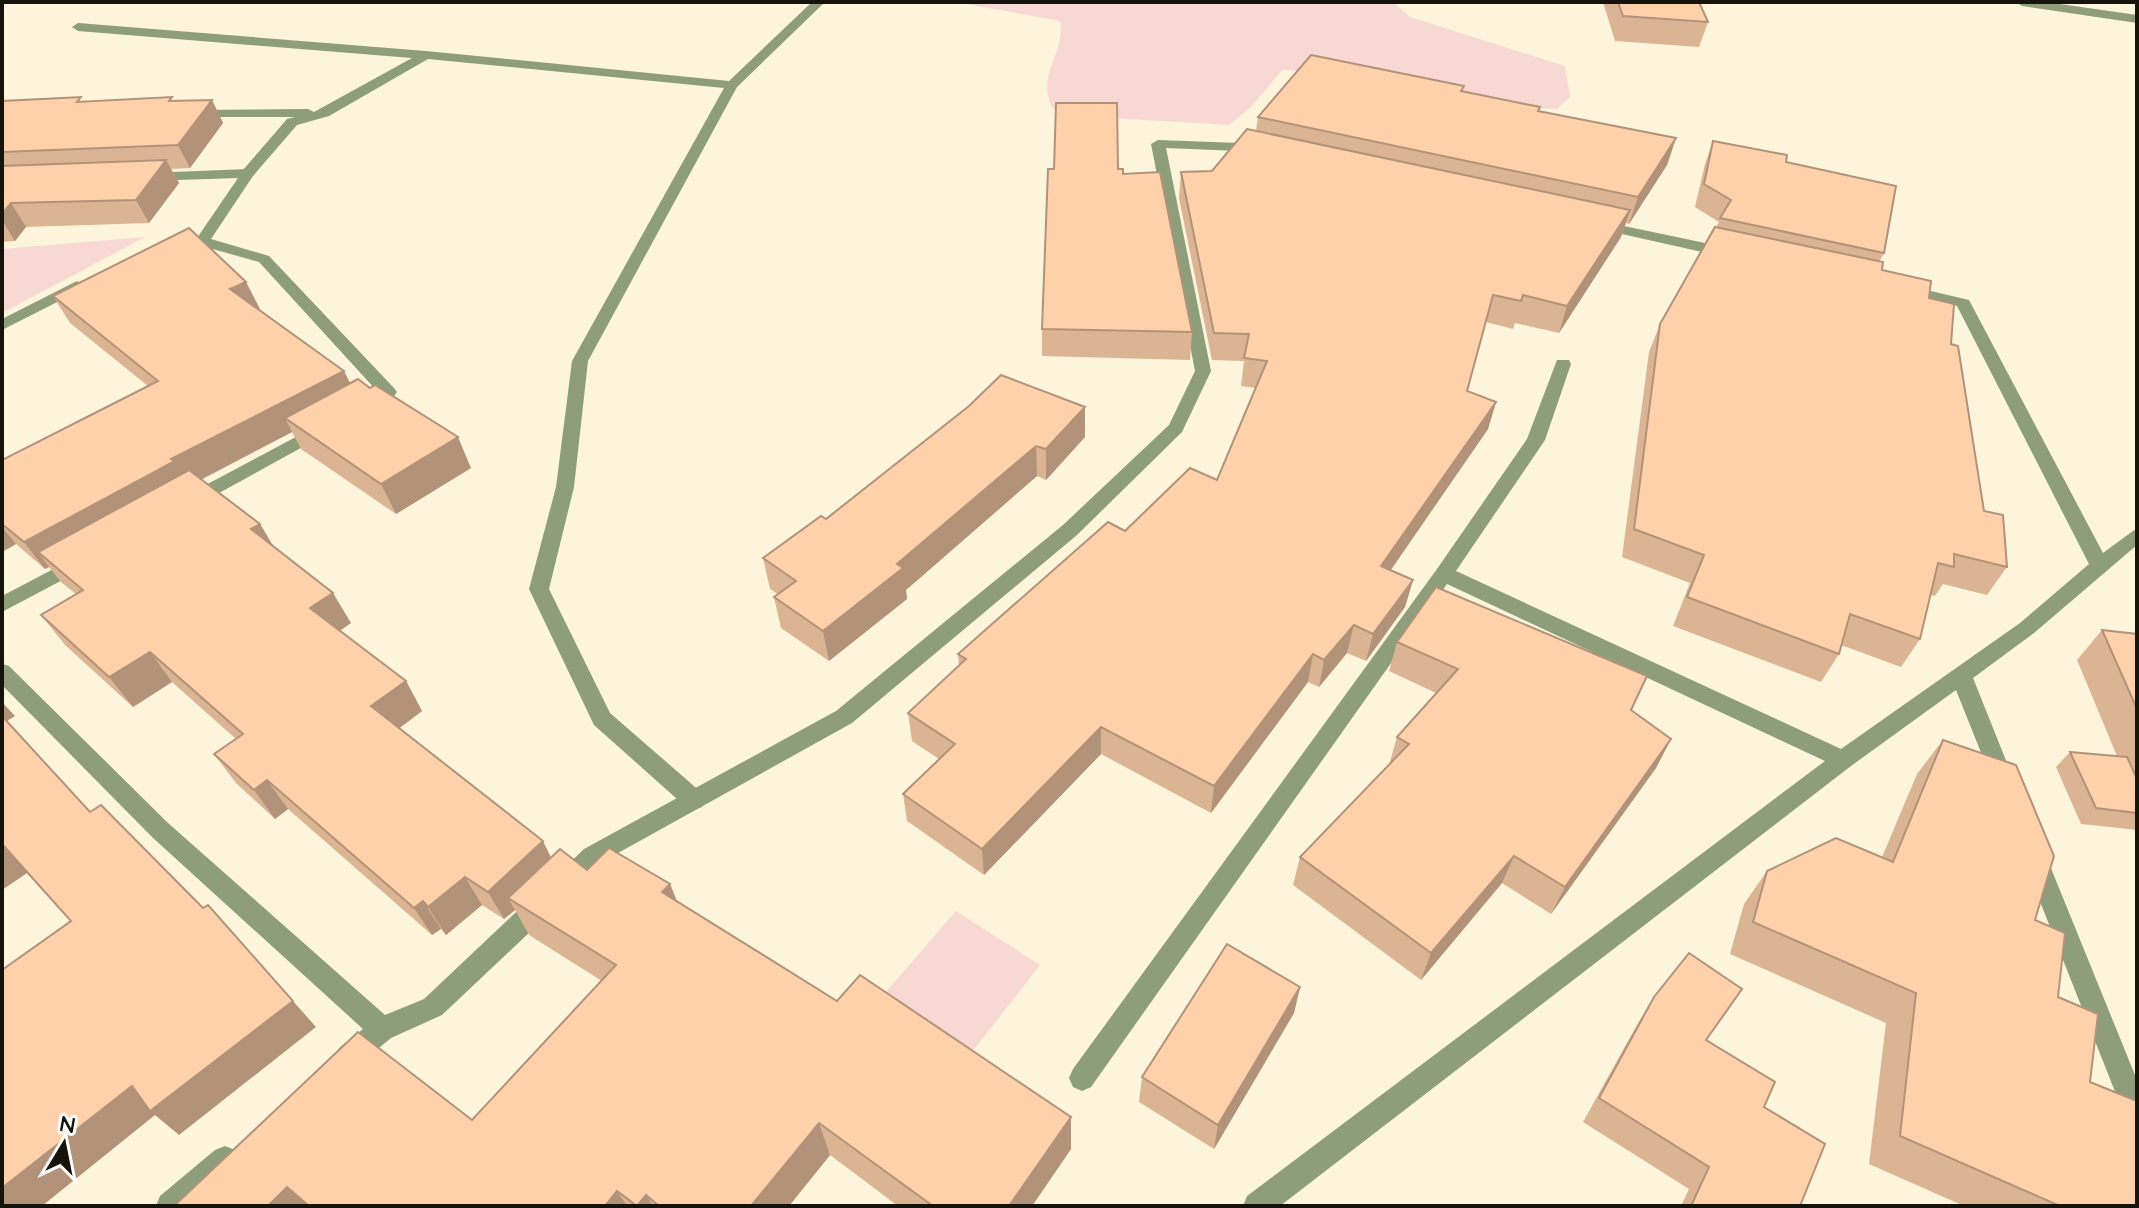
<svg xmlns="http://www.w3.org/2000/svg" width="2139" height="1208" font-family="Quicksand,sans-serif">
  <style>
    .green { fill: #f7d8d3 }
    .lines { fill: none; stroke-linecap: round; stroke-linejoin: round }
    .service { fill: #8e9e7b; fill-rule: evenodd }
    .minor { fill: #8e9e7b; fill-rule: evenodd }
    .wall { fill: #dab493 }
    .shaded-wall { fill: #b29278 }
    .building { fill: #fed1ab; stroke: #b29278; stroke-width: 2 }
  </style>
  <rect width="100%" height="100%" fill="#fcf5db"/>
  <g class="green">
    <path d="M 956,2 L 1393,2 L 1410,17 L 1565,66 L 1570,97 L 1557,109 L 1500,107 L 1311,72 L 1282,70 L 1251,107 L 1229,125 L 1092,117 L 1052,108 C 1036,72 1066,54 1060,21 Z"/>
    <polygon points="145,237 2,313 2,249"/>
    <polygon points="956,911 1040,965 965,1061 878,1001"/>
  </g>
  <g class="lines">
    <polygon class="service" points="812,2 825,2 737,87 588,361 574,487 549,589 610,713 702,793 705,800 702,807 694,809 686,807 594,725 529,589 556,487 572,361 724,88 428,59 329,116 297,125 253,176 243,176 243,170 287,119 295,117 192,117 185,113 187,110 308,109 314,112 412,58 78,31 72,27 78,23 426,51 729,81"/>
    <g class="minor">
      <polygon points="2016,2 2046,2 2137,15 2137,23 2022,6"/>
      <path d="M 1158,140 L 1239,143 L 1267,152 L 1260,156 L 1239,151 L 1166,148 L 1211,371 L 1182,432 L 1077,535 L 852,723 L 600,863 C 588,875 574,897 556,890 L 552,883 L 556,876 L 584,849 L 836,711 L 1063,525 L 1169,425 L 1195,371 L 1151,144 Z"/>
      <polygon points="248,169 255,173 211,239 269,256 394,388 397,392 394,396 364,411 355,406 377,391 259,262 202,246 177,252 169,247 197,238 238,178 148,181 141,177 148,173"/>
      <polygon points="1600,221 1729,248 1737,253 1729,258 1595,228 1593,225"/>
      <polygon points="77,281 85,286 83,289 2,330 2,319"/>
      <polygon points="1905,285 1969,300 2103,553 2137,528 2137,545 2034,633 1973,678 2015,783 2012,790 2004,792 1996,790 1956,690 1851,766 1280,1206 1243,1206 1247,1196 1825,761 1447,584 1091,1087 1082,1091 1073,1087 1069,1078 1073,1069 1437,569 1527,439 1557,360 1569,360 1571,364 1545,440 1456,571 1841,749 2020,623 2089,564 1957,306 1899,293 1897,290"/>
      <polygon points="322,423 331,429 328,433 199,504 192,506 183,500 185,496"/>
      <polygon points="80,555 87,557 90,562 87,567 2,612 2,596"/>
      <polygon points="2,664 9,666 168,823 385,1015 424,999 532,897 541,894 550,897 553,905 550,913 442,1015 391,1038 357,1066 348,1070 339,1066 335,1057 339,1048 363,1029 152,837 2,685"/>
      <polygon points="2036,851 2044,854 2048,861 2137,1080 2137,1126 2127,1122 2024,861 2028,854"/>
      <polygon points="225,1146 235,1150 239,1160 235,1170 192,1206 156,1206 160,1196 215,1150"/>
    </g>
  </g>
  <g class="wall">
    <polygon points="1603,2 1699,2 1708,22 1699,47 1615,41"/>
    <polygon points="1463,92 1540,107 1539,111 1676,138 1667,165 1629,224 1626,223 1621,237 1559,333 1515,323 1513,329 1486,322 1467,391 1496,402 1488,429 1391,570 1413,580 1405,607 1366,661 1347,653 1319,687 1308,682 1211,813 1101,754 984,875 907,821 903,794 939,759 912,741 908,713 959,666 958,654 1125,531 1217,480 1256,388 1241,386 1244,361 1212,360 1179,198 1181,172 1212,171 1256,131 1258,117"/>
    <polygon points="212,100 223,123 190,168 171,169 179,183 149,223 26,227 15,241 2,242 2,101 84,102"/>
    <polygon points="1713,141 1786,162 1884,253 1879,262 1882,270 1929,298 1951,344 1984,511 2007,567 1987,595 1943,584 1935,596 1931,595 1920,639 1901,667 1841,645 1839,654 1821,682 1673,626 1690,583 1622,557 1649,352 1660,324 1719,222 1695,207 1705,164"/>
    <polygon points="1118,169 1123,174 1192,332 1190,360 1042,356 1042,329"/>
    <polygon points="53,296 260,309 258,310 344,371 350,383 471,468 396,514 301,449 292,432 201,480 260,524 273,546 351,623 340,631 406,681 422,711 399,728 551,858 587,870 670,884 677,902 837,1001 1071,1117 1071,1149 1032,1206 898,1206 830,1155 789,1206 174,1206 472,1120 602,981 529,935 515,910 504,919 482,905 446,935 441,929 432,935 288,809 275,819 236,783 214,754 236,739 172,682 133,707 65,645 41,615 76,594 61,582 49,567 45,569 16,544 2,552 2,460 148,386 70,323"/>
    <polygon points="969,406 1085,437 1046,480 1037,476 906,590 907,599 829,661 781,628 774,597 778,594 770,589 763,558 826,519"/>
    <polygon points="2102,630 2137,634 2137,830 2081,824 2056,767 2070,752 2117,756 2077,660"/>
    <polygon points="1397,642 1631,710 1671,739 1656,768 1551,914 1502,883 1421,980 1293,885 1300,857 1389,765 1397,737 1436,693 1389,671"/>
    <polygon points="1943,740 2035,920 2058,997 2137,1206 1964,1206 1869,1164 1886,1023 1730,954 1744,904 1767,871 1882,857 1917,774"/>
    <polygon points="1300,987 1294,1013 1214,1149 1139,1102 1142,1077"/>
    <polygon points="1654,997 1706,1040 1764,1107 1800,1206 1681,1206 1689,1189 1583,1122 1638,1023"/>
  </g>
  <g class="shaded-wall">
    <polygon points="212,100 223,123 190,168 178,145"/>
    <polygon points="1676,138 1667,165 1629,224 1638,197"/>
    <polygon points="166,160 179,183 149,223 136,200"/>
    <polygon points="11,203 26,227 15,241 2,220 2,214"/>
    <polygon points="1630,210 1621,237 1559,333 1567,306"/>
    <polygon points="246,282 260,309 244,316 230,289"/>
    <polygon points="344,371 357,398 285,418 292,432 190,485 38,552 49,567 45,569 24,542 171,459"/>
    <polygon points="1496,402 1488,429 1374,594 1381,566"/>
    <polygon points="1085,407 1085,437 1046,480 1046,449"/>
    <polygon points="458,437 471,468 396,514 381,484"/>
    <polygon points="1036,446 1037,476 906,590 907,599 829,661 823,631 897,564"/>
    <polygon points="260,524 278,554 251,529"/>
    <polygon points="2,527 16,544 2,552"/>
    <polygon points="1413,580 1405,607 1366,661 1373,634"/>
    <polygon points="333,593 351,623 328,638 310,608"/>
    <polygon points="1354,625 1347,653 1319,687 1324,660"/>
    <polygon points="150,652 172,682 133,707 109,677"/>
    <polygon points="1313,654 1308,682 1211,813 1214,786"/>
    <polygon points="406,681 422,711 389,736 371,706"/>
    <polygon points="2,702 15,716 7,721 2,716"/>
    <polygon points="1101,727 1101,754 984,875 982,849"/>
    <polygon points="1671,739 1656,768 1551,914 1565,887"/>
    <polygon points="267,780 288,809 275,819 254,790"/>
    <polygon points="543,841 557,870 508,898 515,910 504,919 488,892"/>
    <polygon points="2,844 30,871 2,890"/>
    <polygon points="1514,856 1502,883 1421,980 1431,953"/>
    <polygon points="465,877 482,905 446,935 428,907"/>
    <polygon points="670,884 685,921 662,892"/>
    <polygon points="423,901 441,929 432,935 414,908"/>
    <polygon points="208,905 316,1027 179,1135 155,1115 42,1206 2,1206 2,1188"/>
    <polygon points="1300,987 1294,1013 1214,1149 1218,1125"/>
    <polygon points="1071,1117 1071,1149 1032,1206 1009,1206"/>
    <polygon points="819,1123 830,1155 789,1206 751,1206"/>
    <polygon points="287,1187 308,1206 268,1206"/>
    <polygon points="617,1191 627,1206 605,1206"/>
    <polygon points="646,1195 653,1206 637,1206"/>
  </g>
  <g class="building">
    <polygon points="1618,2 1699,2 1708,22 1623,16"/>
    <polygon points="1311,55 1464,86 1461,91 1540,107 1538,111 1676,138 1638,197 1258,117"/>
    <polygon points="81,97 77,102 172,97 169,101 212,100 178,145 2,152 2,101"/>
    <polygon points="1056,103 1117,103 1118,169 1123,169 1123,174 1160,172 1192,332 1042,329 1048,169 1054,169"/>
    <polygon points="1247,129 1630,210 1567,306 1523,295 1521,301 1493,295 1467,391 1496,402 1381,566 1413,580 1373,634 1354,625 1324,660 1313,654 1214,786 1101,727 982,849 903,794 955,744 908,713 966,659 958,654 1108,522 1125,531 1190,468 1217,480 1267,361 1244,358 1249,334 1214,333 1181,172 1212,171"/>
    <polygon points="1713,141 1787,155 1786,162 1896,186 1884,253 1720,218 1731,200 1704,184"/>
    <polygon points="166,160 136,200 11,203 2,214 2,166"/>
    <polygon points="1715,227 1883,262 1882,270 1931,281 1929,298 1954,304 1951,344 1958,346 1984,511 2003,515 2007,567 1954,554 1954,567 1938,563 1920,639 1850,614 1839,654 1687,597 1704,555 1634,529 1660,324"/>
    <polygon points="189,228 246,282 230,289 344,371 171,459 175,461 24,542 2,524 2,460 158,381 53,296"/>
    <polygon points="1001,375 1085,407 1046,449 1036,446 897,564 903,568 823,631 774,597 796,581 763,558 821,516 826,519 969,406"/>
    <polygon points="358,379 370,388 375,385 458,437 381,484 285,418"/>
    <polygon points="189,470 260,524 251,529 333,593 310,608 406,681 371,706 543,841 488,892 465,877 428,907 423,901 414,908 267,780 254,790 214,754 243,734 150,652 109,677 41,615 83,590 38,552"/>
    <polygon points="1436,587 1647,676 1631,710 1671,739 1565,887 1514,856 1431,953 1300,857 1409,744 1397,737 1458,669 1397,642"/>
    <polygon points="2102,630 2137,634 2137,709"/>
    <polygon points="2,716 90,812 101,805 203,908 208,905 293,1001 150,1111 132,1086 2,1188 2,970 71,921 2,844"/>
    <polygon points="1943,740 2016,765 2054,856 2035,920 2065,933 2058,997 2098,1014 2090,1082 2137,1101 2137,1206 2060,1206 1900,1136 1916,993 1753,922 1767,871 1836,838 1893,862"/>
    <polygon points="2070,752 2127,757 2137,779 2137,813 2096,808"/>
    <polygon points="609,848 670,884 662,892 837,1001 860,975 1071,1117 1009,1206 933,1206 819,1123 751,1206 659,1206 646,1195 637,1206 617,1191 605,1206 309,1206 287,1187 268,1206 174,1206 358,1032 472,1120 616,965 508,898 560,849 587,870"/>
    <polygon points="1227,944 1300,987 1218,1125 1142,1077"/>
    <polygon points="1689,953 1742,989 1706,1040 1775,1082 1764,1107 1825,1144 1800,1206 1691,1206 1709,1167 1599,1098 1654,997"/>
  </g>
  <rect width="2139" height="1208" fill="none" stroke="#16130a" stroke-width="8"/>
  <g transform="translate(64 1144) rotate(10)" stroke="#ffffff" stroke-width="6" paint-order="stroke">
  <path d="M0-6L14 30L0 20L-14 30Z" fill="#16130a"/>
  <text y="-12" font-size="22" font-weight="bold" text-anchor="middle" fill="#16130a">N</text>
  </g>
</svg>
